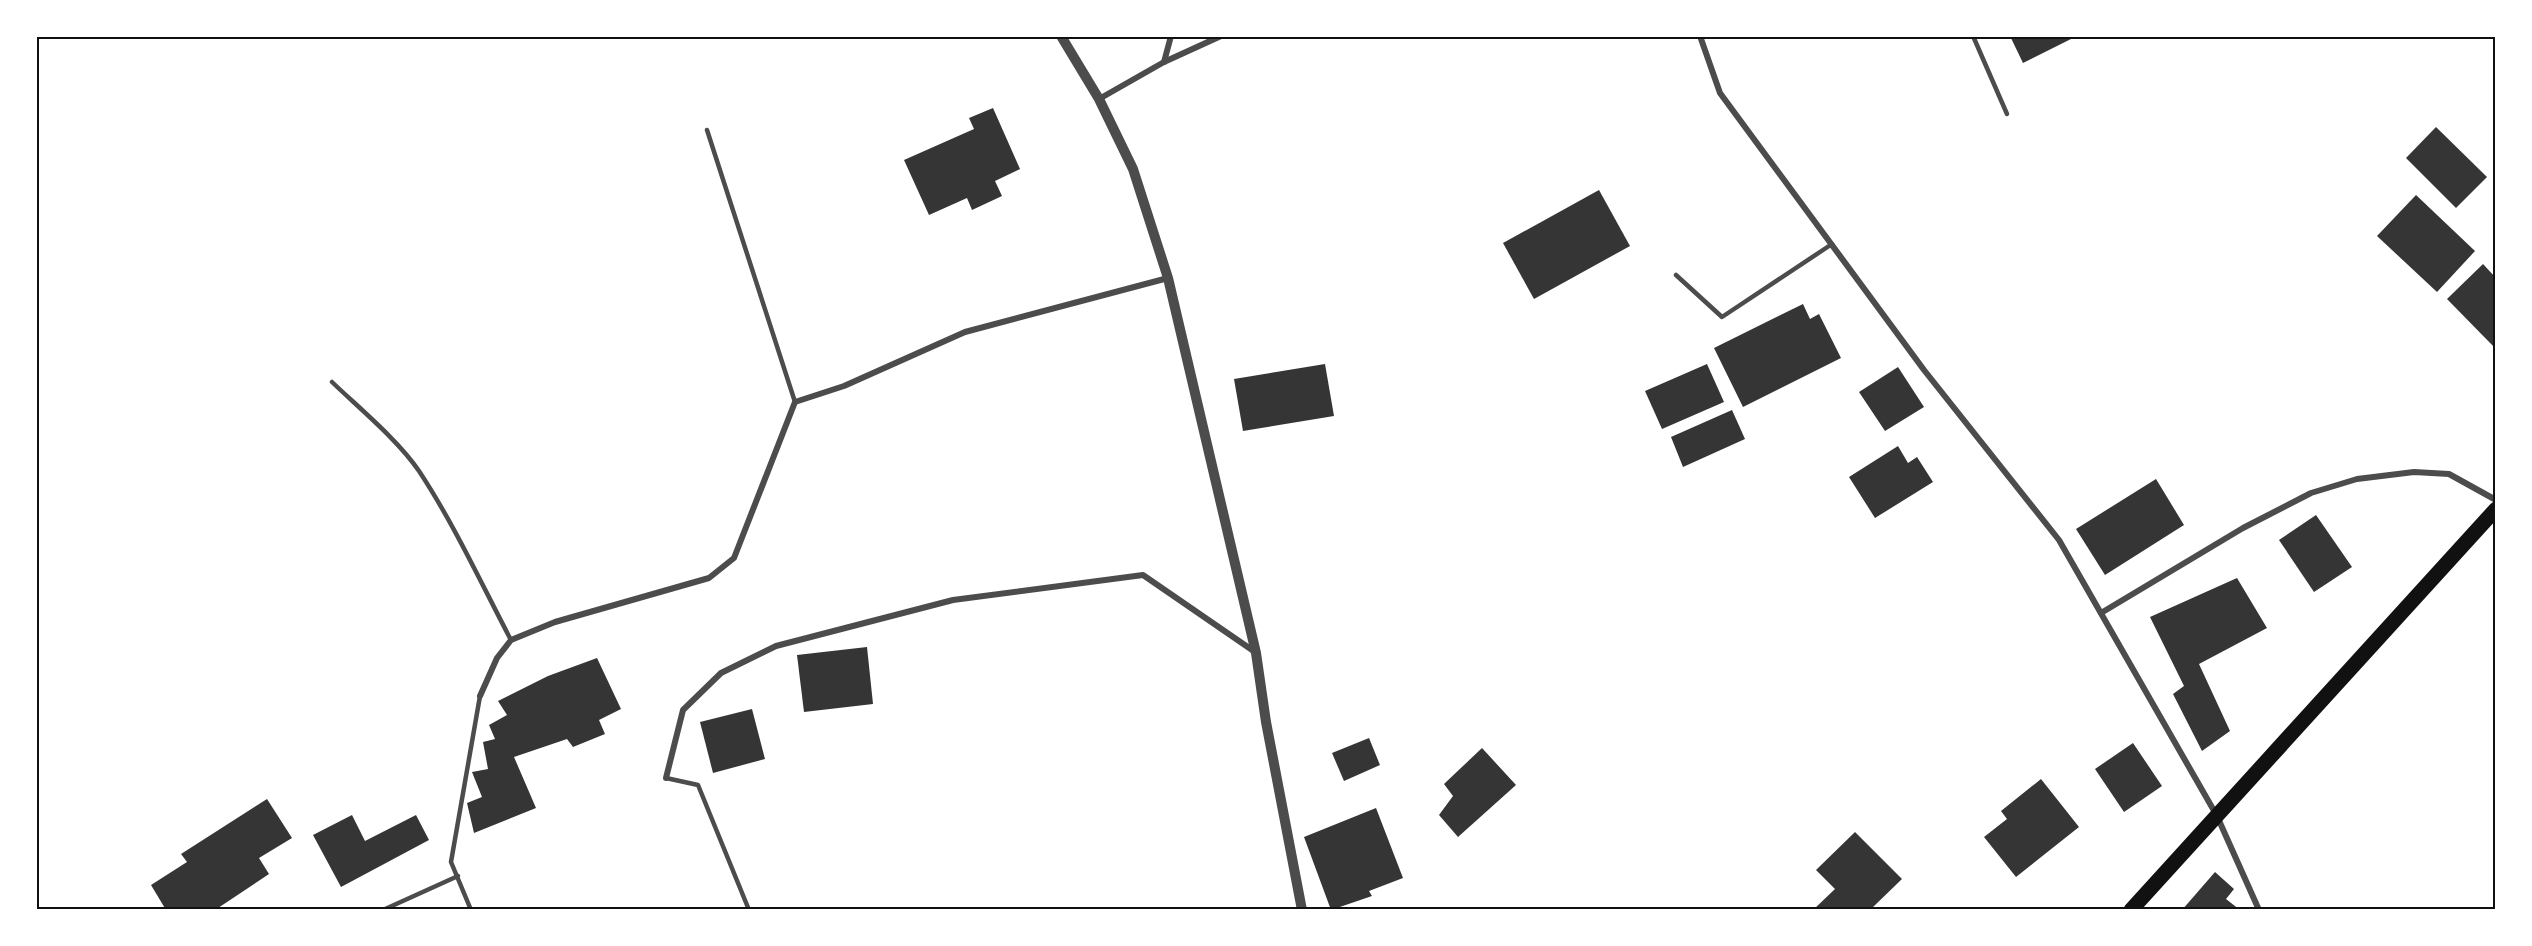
<svg xmlns="http://www.w3.org/2000/svg" width="2532" height="946" font-family="Overpass,sans-serif">
  <style>
    .building { fill: #353535 }
    .lines { fill: none; stroke-linecap: round; stroke-linejoin: round }
    .service { stroke: #4c4c4c; stroke-width: 4.5 }
    .minor { stroke: #4c4c4c; stroke-width: 6 }
    .tertiary { stroke: #4c4c4c; stroke-width: 10 }
    .primary { stroke: #111; stroke-width: 15 }
    .neatline { fill: none; stroke: #111; stroke-width: 2 }
  </style>
  <rect width="100%" height="100%" fill="#fff"/>
  <g class="building">
    <polygon points="2010,36 2072,36 2073,38 2023,63"/>
    <polygon points="993,108 1020,169 995,181 1002,196 972,210 967,198 929,215 904,160 974,129 969,118"/>
    <polygon points="2436,127 2487,177 2456,208 2406,158"/>
    <polygon points="1599,190 1630,246 1534,299 1503,243"/>
    <polygon points="2416,195 2475,251 2437,292 2377,236"/>
    <polygon points="2483,264 2496,278 2496,349 2447,299"/>
    <polygon points="1803,304 1810,319 1819,314 1841,358 1743,407 1714,348"/>
    <polygon points="1325,364 1334,416 1243,431 1234,379"/>
    <polygon points="1707,364 1724,402 1662,429 1645,391"/>
    <polygon points="1898,367 1924,407 1885,431 1859,392"/>
    <polygon points="1732,410 1745,439 1683,467 1671,437"/>
    <polygon points="1898,446 1908,463 1917,457 1933,482 1875,518 1849,477"/>
    <polygon points="2156,479 2184,525 2105,575 2076,529"/>
    <polygon points="2316,515 2352,567 2314,592 2279,540"/>
    <polygon points="2237,578 2267,628 2199,664 2230,731 2202,751 2173,694 2184,686 2150,617"/>
    <polygon points="867,647 873,704 804,712 797,655"/>
    <polygon points="597,658 621,709 599,720 605,734 573,747 567,739 514,757 536,808 474,833 467,803 482,797 472,772 488,769 483,742 495,739 489,725 507,715 498,701 548,676"/>
    <polygon points="752,709 765,759 713,773 700,722"/>
    <polygon points="1369,738 1380,765 1344,781 1332,753"/>
    <polygon points="2133,743 2162,786 2124,812 2095,769"/>
    <polygon points="1482,748 1516,785 1458,837 1439,815 1453,796 1444,784"/>
    <polygon points="2041,779 2079,827 2016,877 1984,837 2007,819 2001,811"/>
    <polygon points="267,799 292,838 259,858 269,874 215,910 166,910 151,885 187,862 181,854"/>
    <polygon points="1376,808 1403,878 1369,891 1372,896 1331,910 1304,837"/>
    <polygon points="352,815 365,841 416,815 429,840 341,887 313,835"/>
    <polygon points="1855,832 1902,879 1872,908 1874,910 1813,910 1835,889 1816,870"/>
    <polygon points="2215,872 2234,889 2226,899 2240,910 2182,910"/>
  </g>
  <g class="lines">
    <g class="service">
      <polyline points="1973,36 2007,114"/>
      <polyline points="707,130 795,402"/>
      <polyline points="1676,275 1722,317 1832,244"/>
      <path d="M 332,382 C 359,408 398,440 419,471 C 454,524 481,583 511,640"/>
      <polyline points="666,778 698,785 749,910"/>
      <polyline points="383,910 458,876"/>
      <polyline points="471,910 451,862 480,696"/>
    </g>
    <g class="minor">
      <polyline points="1700,36 1720,93 1924,370 2059,540 2217,816 2259,910"/>
      <polyline points="1164,62 1171,36"/>
      <polyline points="1099,99 1164,62 1221,36"/>
      <polyline points="2101,613 2243,528 2311,493 2357,479 2414,472 2449,474 2496,500"/>
      <polyline points="480,696 497,658 511,640 555,622 709,578 734,558 795,402 844,386 965,332 1168,278"/>
      <polyline points="666,778 683,710 721,673 776,646 953,600 1143,575 1255,652"/>
    </g>
    <polyline class="tertiary" points="1061,36 1099,99 1133,169 1168,278 1256,653 1266,722 1302,910"/>
    <polyline class="primary" points="2131,910 2496,509"/>
  </g>
  <rect width="2532" height="946" fill="none" stroke="#ffffff" stroke-width="75"/>
  <rect x="38" y="38" width="2456" height="870" class="neatline"/>
</svg>
